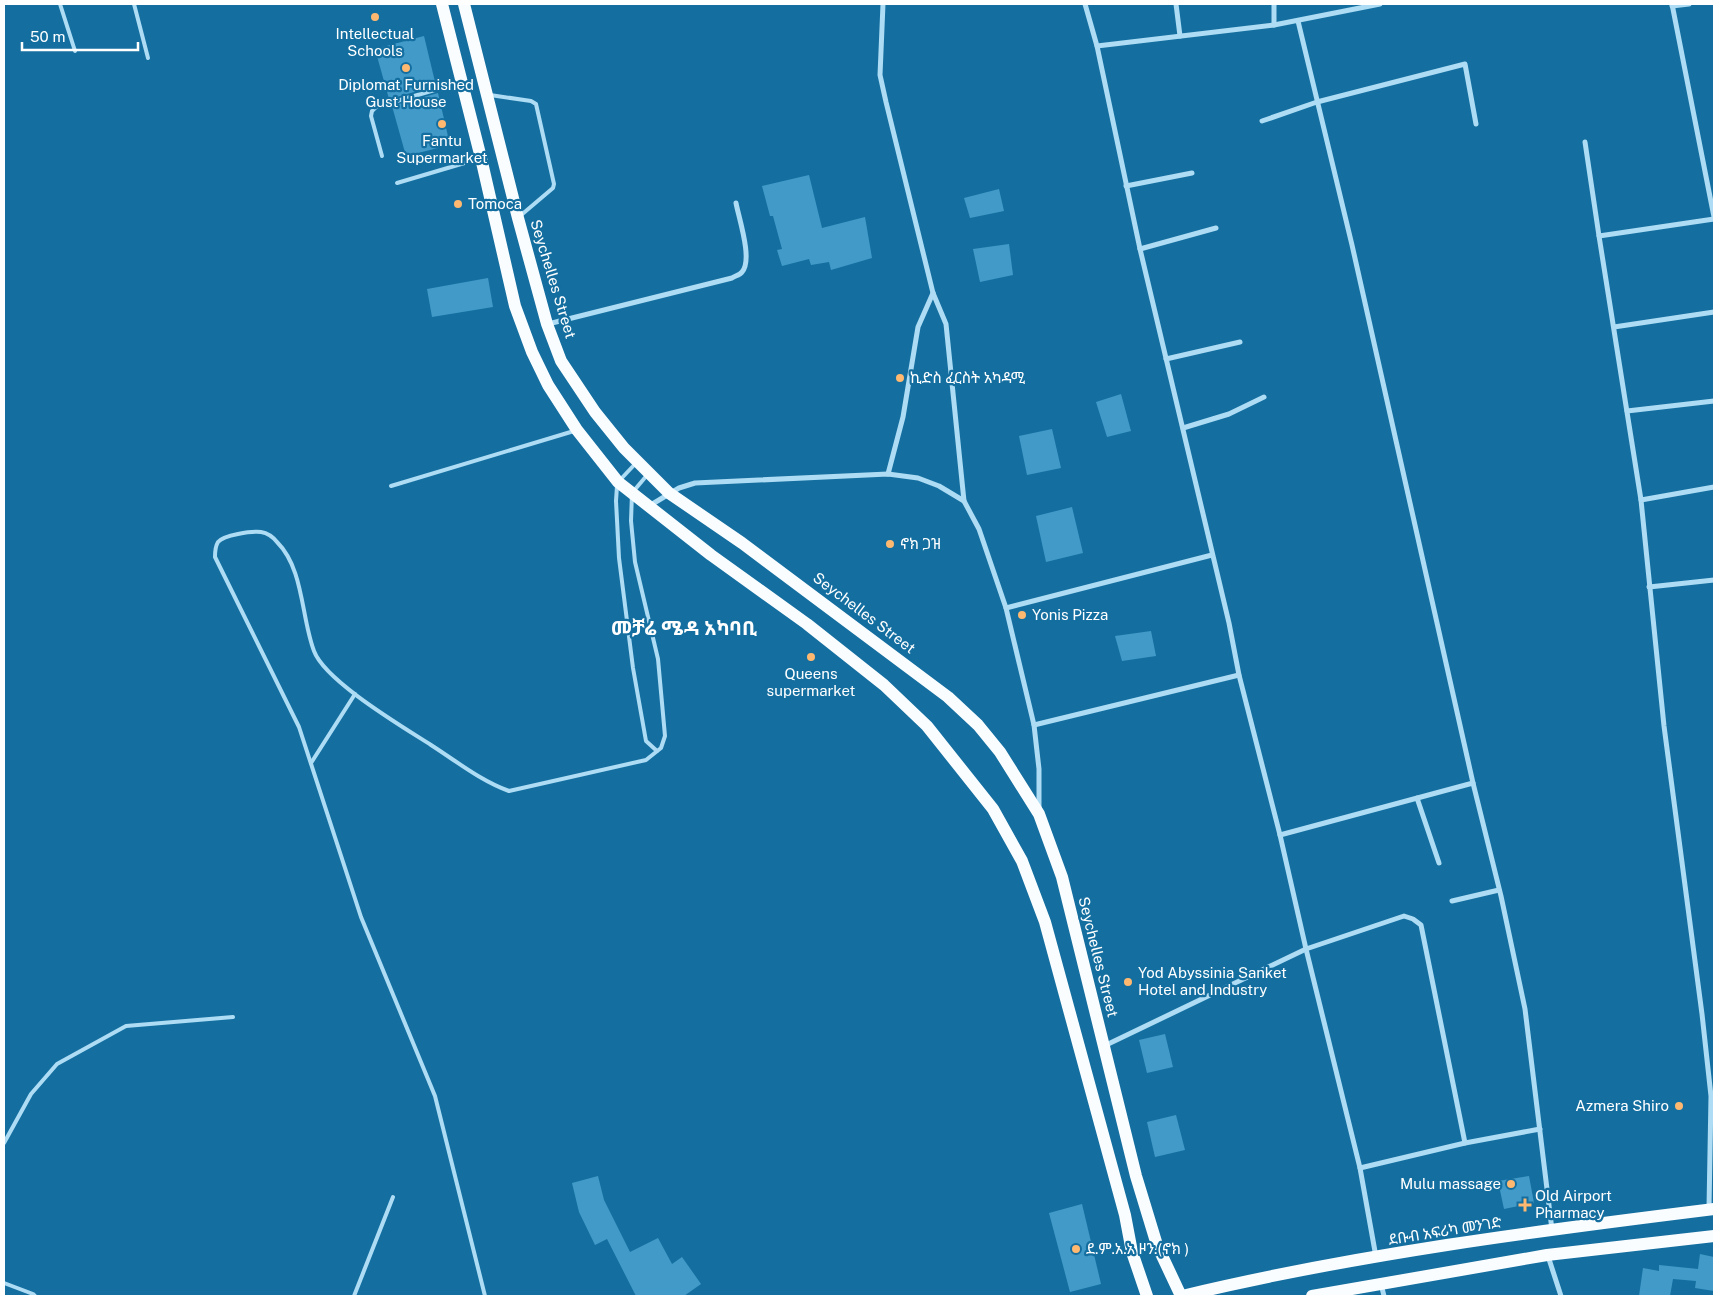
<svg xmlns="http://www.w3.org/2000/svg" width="1718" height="1300" font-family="'Public Sans','Noto Sans Ethiopic',sans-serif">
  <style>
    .building { fill: #429ac8 }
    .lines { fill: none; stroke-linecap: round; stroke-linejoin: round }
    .lane { stroke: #addcf4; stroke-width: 4 }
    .street { stroke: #addcf4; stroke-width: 5 }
    .primary { stroke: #fafdff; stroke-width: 12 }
    .poi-dot { fill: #ffb870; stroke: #146fa0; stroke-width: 2 }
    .labels { text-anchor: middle; stroke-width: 4.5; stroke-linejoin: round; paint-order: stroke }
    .poi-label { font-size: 15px; fill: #fff; stroke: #146fa0; text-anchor: start }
    .street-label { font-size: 15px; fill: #fff; stroke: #146fa0 }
    .district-label { font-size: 20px; font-weight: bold; fill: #fff; stroke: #146fa0 }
  </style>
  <rect width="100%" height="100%" fill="#146fa0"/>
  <g class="building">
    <polygon points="424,36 436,86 389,99 375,49"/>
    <polygon points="438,93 450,145 406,156 392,106"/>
    <polygon points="809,175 822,228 865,217 872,258 831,270 829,262 811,265 809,259 782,266 777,250 782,249 773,216 770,216 762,186"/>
    <polygon points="999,189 1004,211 970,218 964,198"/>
    <polygon points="1009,244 1013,275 980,282 973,249"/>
    <polygon points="488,278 493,307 432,317 427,289"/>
    <polygon points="1121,394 1131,431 1107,437 1096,402"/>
    <polygon points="1052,429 1061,468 1027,475 1019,436"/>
    <polygon points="1072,507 1083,553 1046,562 1036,516"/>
    <polygon points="1151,631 1156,656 1122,661 1115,636"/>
    <polygon points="1165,1034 1173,1067 1147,1073 1139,1040"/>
    <polygon points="1176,1115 1185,1150 1155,1157 1147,1122"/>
    <polygon points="598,1176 604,1200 630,1252 658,1238 672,1264 682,1257 701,1284 684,1296 636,1296 607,1239 595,1245 579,1212 572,1183"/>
    <polygon points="1529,1176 1534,1203 1504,1209 1498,1181"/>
    <polygon points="1082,1204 1101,1284 1070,1292 1049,1213"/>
    <polygon points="1700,1254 1714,1257 1714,1291 1695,1288 1696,1281 1673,1279 1670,1296 1639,1296 1643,1268 1659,1271 1659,1265 1698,1269"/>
  </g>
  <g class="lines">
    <g class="lane">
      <polyline points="60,4 75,51"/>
      <polyline points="134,4 148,58"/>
      <polyline points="490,95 531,101 536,104 554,184 553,188 520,216"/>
      <polyline points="382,156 371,116 372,111 376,107 459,83"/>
      <polyline points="397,183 478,159"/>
      <polyline points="620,480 636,463"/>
      <polyline points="391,486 574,431"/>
      <polyline points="617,486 616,501 619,558 633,668 646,741 657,751"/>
      <polyline points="311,763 355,694"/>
      <polyline points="4,1143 31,1094 57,1064 126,1026 233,1017"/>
      <polyline points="4,1283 33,1294 35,1296"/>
      <polyline points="354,1296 393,1197"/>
      <path d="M 485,1296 L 435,1096 L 361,917 L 299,727 L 215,557 C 215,552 215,547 218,542 C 224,535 251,531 261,532 C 267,533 273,537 277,542 C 304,569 301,617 314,651 C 325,681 403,727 431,745 C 456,761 481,781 509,791 L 646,760 L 661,748 L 665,736 L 658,659 L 635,562 L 631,521 L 632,493 L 648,474"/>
    </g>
    <g class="street">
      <polyline points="883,4 880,75 886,102 933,293 946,324 964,501 979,529 1006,608 1034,725 1039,769 1039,809"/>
      <polyline points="1085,4 1097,46 1140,249 1229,623 1239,675 1280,835 1306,949 1360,1168 1376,1257"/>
      <polyline points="1176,4 1180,36"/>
      <polyline points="1274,4 1274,25"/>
      <polyline points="1672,4 1714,217"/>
      <polyline points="1672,6 1689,4"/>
      <polyline points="1298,21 1352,245 1473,783 1501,896 1525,1009 1552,1230"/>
      <polyline points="1097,46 1274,25 1380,4"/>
      <polyline points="1262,121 1317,102 1465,64 1476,124"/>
      <polyline points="1585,142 1599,236 1641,500 1664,726 1702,1014 1711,1096 1709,1208"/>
      <polyline points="1126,186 1192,173"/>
      <polyline points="1599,236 1714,219"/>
      <polyline points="1140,249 1216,228"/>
      <path d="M 548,324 L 732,278 C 735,276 740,275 742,272 C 753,260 739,219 736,203"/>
      <polyline points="1614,327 1714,312"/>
      <polyline points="1166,359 1240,342"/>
      <polyline points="1627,411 1714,401"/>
      <polyline points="1183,428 1229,414 1264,397"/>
      <polyline points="888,474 903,417 918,327 933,293"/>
      <polyline points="1641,500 1714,487"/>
      <polyline points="649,506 679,488 695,483 888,474 918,478 939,486 964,501"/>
      <polyline points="1649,587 1714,580"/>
      <polyline points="1006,608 1212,555"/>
      <polyline points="1034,725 1239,675"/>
      <polyline points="1417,798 1439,863"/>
      <polyline points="1280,835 1473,783"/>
      <polyline points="1452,901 1499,890"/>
      <polyline points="1104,1046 1306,949 1404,916 1413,919 1421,925 1465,1143"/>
      <polyline points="1360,1168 1465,1143 1540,1129"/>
      <polyline points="1548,1256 1561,1296"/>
      <polyline points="1381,1284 1384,1296"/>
    </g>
    <g class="primary">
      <polyline points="442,4 481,158 515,306 532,352 548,385 577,430 618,482 711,555 807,624 884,685 927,726 993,809 1022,861 1045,922 1125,1215 1132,1252 1147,1296"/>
      <polyline points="464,4 518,218 547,324 561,361 595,412 624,448 669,493 742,543 948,697 978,725 1000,752 1039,814 1062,877 1136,1176 1157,1245 1181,1296"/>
      <path d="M 1182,1296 C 1357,1254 1536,1231 1714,1209"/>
      <polyline points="1312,1296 1547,1255 1714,1236"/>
    </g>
  </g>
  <g class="poi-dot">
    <circle cx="375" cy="17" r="5"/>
    <circle cx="406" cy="68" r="5"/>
    <circle cx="442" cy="124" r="5"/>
    <circle cx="458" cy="204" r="5"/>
    <circle cx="900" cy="378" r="5"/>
    <circle cx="890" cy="544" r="5"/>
    <circle cx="1022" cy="615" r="5"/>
    <circle cx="811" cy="657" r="5"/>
    <circle cx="1128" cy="982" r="5"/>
    <circle cx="1679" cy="1106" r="5"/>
    <circle cx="1511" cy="1184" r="5"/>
    <path d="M1522.5 1197.5h5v5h5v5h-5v5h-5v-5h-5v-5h5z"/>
    <circle cx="1076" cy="1249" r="5"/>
  </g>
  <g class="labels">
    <g class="poi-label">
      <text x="375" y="39" text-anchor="middle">Intellectual<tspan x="375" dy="17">Schools</tspan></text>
      <text x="406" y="90" text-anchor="middle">Diplomat Furnished<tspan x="406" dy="17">Gust House</tspan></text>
      <text x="442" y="146" text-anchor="middle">Fantu<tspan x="442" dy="17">Supermarket</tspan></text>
      <text x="468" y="209">Tomoca</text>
      <text x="910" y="383">ኪድስ ፈርስት አካዳሚ</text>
      <text x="900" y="549">ኖክ ጋዝ</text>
      <text x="1032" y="620">Yonis Pizza</text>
      <text x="811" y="679" text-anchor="middle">Queens<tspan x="811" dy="17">supermarket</tspan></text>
      <text x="1138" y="978">Yod Abyssinia Sanket<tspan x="1138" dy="17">Hotel and Industry</tspan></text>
      <text x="1669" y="1111" text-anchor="end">Azmera Shiro</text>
      <text x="1501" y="1189" text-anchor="end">Mulu massage</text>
      <text x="1535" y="1201">Old Airport<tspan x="1535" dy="17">Pharmacy</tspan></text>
      <text x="1086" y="1254">ደ.ም.አ.አ ዞን.(ኖክ )</text>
    </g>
    <g class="street-label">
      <text transform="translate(553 279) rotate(73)" y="5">Seychelles Street</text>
      <text transform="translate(864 613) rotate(37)" y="5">Seychelles Street</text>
      <text transform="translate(1098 957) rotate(76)" y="5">Seychelles Street</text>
      <text transform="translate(1445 1231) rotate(-9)" y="5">ደቡብ አፍሪካ መንገድ</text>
    </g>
    <g class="district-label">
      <text x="684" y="635">መቻሬ ሜዳ አካባቢ</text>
    </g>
  </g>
  <rect width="1718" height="1300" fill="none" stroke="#ffffff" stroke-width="10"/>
  <path d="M22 42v8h116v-8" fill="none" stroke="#ffffff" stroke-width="2.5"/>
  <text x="30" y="42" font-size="15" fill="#ffffff" stroke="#146fa0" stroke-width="4" paint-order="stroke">50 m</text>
</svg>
